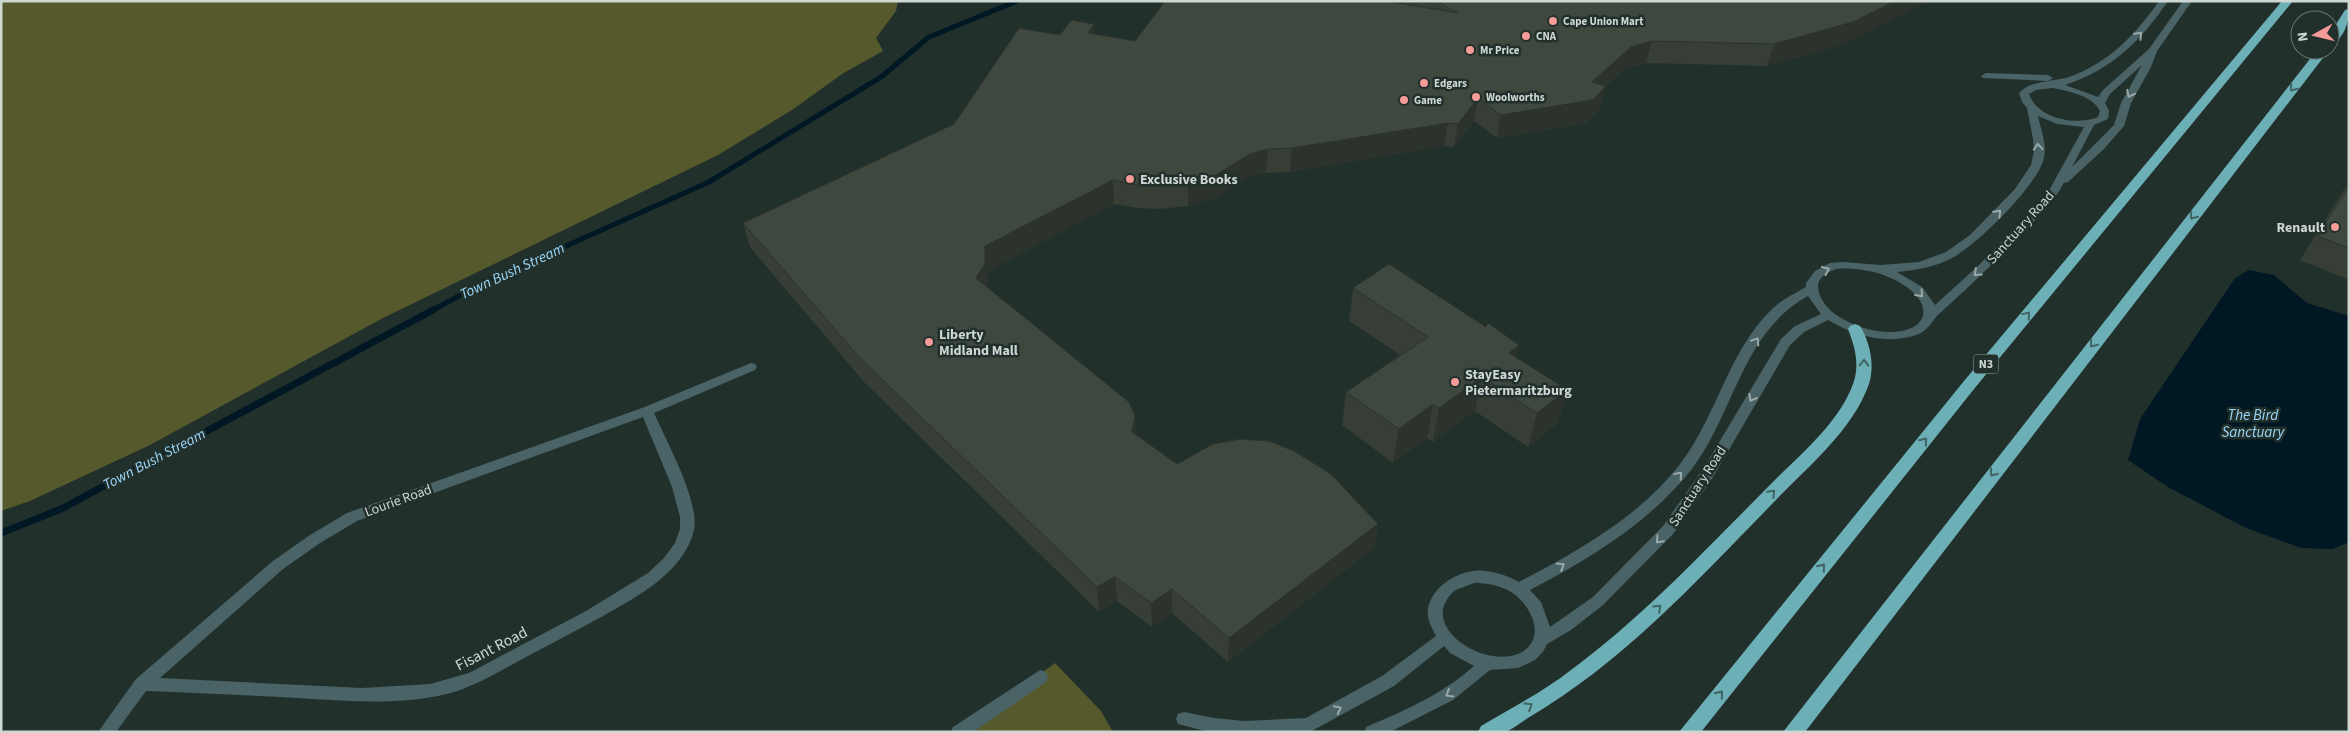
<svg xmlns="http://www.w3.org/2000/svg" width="2350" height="733" font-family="'Source Sans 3',sans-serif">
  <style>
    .green { fill: #55592c }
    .water { fill: #001724 }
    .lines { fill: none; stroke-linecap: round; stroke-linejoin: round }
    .stream-far1 { stroke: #001724; stroke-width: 5 }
    .stream { stroke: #001724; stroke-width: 7 }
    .minor { fill: #4a6366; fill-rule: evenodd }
    .tertiary { fill: #4a6366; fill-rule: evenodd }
    .motorway { fill: #6dafb6; fill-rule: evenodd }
    .wall { fill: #363e36 }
    .shaded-wall { fill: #2c322c }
    .building { fill: #3f483f; stroke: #2c322c }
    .oneway { stroke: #99a9a8 }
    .oneway2 { stroke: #406363 }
    .poi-dot { fill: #f59b98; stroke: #22302c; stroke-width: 2 }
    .labels { text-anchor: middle; stroke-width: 5; stroke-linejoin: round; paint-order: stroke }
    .far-poi-label { font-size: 11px; font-weight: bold; fill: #ced7d4; stroke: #22302c; text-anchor: start }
    .shield { fill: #22302c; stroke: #9aa5a2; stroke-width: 1 }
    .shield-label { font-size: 12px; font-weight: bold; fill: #ced7d4 }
    .poi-label { font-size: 14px; font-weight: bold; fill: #ced7d4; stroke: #22302c; text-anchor: start }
    .street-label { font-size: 14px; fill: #ced7d4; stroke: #22302c }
    .water-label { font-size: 15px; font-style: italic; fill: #9bd7fa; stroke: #22302c }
    .near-street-label { font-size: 16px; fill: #ced7d4; stroke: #22302c }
  </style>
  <rect width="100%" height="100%" fill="#22302c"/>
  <g class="green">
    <polygon points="1,1 898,1 896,11 876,38 883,51 842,74 792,110 718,155 383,318 150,445 30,501 1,511"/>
    <polygon points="1055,663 1101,711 1113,732 961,732"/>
  </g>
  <polygon class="water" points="2249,270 2274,275 2307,303 2349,316 2349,542 2333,549 2301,548 2246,528 2168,487 2128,460 2140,419 2235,278"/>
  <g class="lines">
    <polyline class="stream-far1" points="431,311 481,284 709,182 881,77 929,37 1017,1"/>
    <polyline class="stream" points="1,533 61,509 433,310"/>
    <g class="minor">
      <path d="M 751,363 L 755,364 L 757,367 L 755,370 L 654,413 C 666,440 700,502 694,530 C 684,572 637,597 603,616 C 578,630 552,643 526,657 C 502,670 478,685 451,693 C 401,706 348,701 297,698 C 247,695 196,693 146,691 L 116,732 L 98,732 L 136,679 L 273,561 L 310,535 L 347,513 L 642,408 ZM 643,417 L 672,487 L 680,517 L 680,529 L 675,543 L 664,558 L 648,573 L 586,611 L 469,673 L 430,684 L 362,688 L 160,678 L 283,569 L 320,543 L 357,521 Z"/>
      <polygon points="1040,670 1046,672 1048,677 1046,682 973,732 951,732 953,727"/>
    </g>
    <g class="tertiary">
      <path d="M 2159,1 L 2168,1 C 2141,41 2111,70 2065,85 L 2098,97 L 2103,90 L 2149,49 L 2183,1 L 2192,1 L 2157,51 L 2151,67 L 2131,103 L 2124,126 L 2104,149 L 2068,182 L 2064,183 C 2053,203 2038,217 2023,233 C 1996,261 1969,287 1940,313 C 1931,321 1929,331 1916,335 C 1885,345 1855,336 1828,320 L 1804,332 L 1790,345 L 1713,477 L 1673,534 L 1603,605 L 1571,630 L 1547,644 L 1543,652 L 1535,660 L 1518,668 L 1490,670 L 1453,700 L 1390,732 L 1364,732 L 1366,727 C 1404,711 1443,694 1474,666 L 1450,653 L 1444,646 L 1394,686 L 1310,732 L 1209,732 L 1178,724 L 1176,719 L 1178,714 L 1184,712 L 1214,718 L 1244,721 L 1306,718 L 1382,676 L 1436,636 C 1433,630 1429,623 1428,617 C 1425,593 1451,574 1473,571 C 1488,569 1506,575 1519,582 C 1578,551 1643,515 1683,460 C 1717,414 1729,351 1771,310 C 1781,300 1794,294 1806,287 L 1806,283 L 1815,271 L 1830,263 L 1843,262 L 1881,265 L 1919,262 L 1946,252 L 1970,235 L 2015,189 L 2031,165 L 2034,151 L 2033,139 L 2027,108 L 2022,102 L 2019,93 C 2031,80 2053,82 2069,77 C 2109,63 2136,34 2159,1 ZM 2142,65 L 2121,103 L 2114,125 L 2072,167 L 2094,125 L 2108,119 L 2109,111 L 2105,103 L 2110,94 ZM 2052,88 C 2068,91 2092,95 2100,111 L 2098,117 C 2076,126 2038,119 2029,94 L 2036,90 ZM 2038,116 L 2057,124 L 2084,127 L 2046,196 L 1978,266 L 1935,305 L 1922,287 L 1897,272 C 1916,270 1936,267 1952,258 C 1977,245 2038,185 2044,158 C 2047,144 2041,130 2038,116 ZM 1836,269 C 1858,267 1883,272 1902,284 C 1934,303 1930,331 1891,332 C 1866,333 1820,316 1818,287 C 1817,278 1828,272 1836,269 ZM 1808,296 L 1821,314 L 1795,326 L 1781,339 L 1703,469 L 1663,526 L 1593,597 L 1550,627 L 1541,602 L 1530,590 C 1589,559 1649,523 1691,470 C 1735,413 1741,333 1808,296 ZM 1474,583 C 1487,583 1499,585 1511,592 C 1531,604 1548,639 1520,653 C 1485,670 1417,627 1453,592 C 1458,588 1468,586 1474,583 Z"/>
      <polygon points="1986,73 2048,75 2053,78 2048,81 1983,78 1981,76"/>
    </g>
    <g class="motorway">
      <polygon points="2282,1 2293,1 1974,389 1701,732 1679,732 1964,381"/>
      <path d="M 2349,9 C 2349,22 2344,40 2330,44 L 2330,34 L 2345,10 Z"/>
      <polygon points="2317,50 2329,50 1805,732 1783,732"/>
      <path d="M 1855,324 L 1860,326 C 1870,342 1875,365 1869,384 C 1852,432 1806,468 1772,504 C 1696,582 1622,663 1528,718 C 1521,722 1512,730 1505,732 C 1497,733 1486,732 1478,732 L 1481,726 C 1511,708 1543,692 1571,670 C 1643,617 1704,551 1767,488 C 1797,457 1838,425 1853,384 C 1860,365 1855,347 1848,329 L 1850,326 Z"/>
    </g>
  </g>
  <g class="wall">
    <polygon points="1394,1 1929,1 1845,44 1767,66 1646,63 1625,69 1606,86 1600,109 1587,123 1497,138 1474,121 1454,147 1444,146 1290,172 1266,173 1249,177 1215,198 1188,206 1159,209 1137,208 1114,204 988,271 988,288 1135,416 1136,434 1177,464 1378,524 1374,548 1228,662 1172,613 1152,627 1117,601 1099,612 865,383 750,247 743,223 954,124 1060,35 1094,24 1094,34 1135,41 1397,3"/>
    <polygon points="2349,183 2349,280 2300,260 2343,191"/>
    <polygon points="1353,288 1516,358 1558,423 1528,447 1475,411 1433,442 1427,438 1393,463 1342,425 1346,392 1400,355 1349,321"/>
  </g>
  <g class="shaded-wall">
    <polygon points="1895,1 1929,1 1845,44 1767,66 1774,44"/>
    <polygon points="1094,24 1095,46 1088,33"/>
    <polygon points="1652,41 1646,63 1625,69 1591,100 1606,86 1600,109 1587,123 1497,138 1501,115 1592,82 1631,47"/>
    <polygon points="1478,98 1474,121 1454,147 1458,124"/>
    <polygon points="1448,123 1444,146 1290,172 1292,148"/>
    <polygon points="1268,149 1266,173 1249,177 1215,198 1188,206 1188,183 1250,154"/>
    <polygon points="1113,180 1114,204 988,271 988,288 976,278 985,246"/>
    <polygon points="1519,345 1511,378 1509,353"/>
    <polygon points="1482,377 1475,411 1433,442 1439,408"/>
    <polygon points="1568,390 1558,423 1528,447 1537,413"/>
    <polygon points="1433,404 1427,438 1393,463 1399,429"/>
    <polygon points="1135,416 1136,441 1132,432"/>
    <polygon points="1378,524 1374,548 1228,662 1229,638"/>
    <polygon points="1115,577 1117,601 1099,612 1097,587"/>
    <polygon points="1172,589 1172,613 1152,627 1151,603"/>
  </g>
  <g class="building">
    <polygon points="1165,1 1386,1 1458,13 1436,1 1895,1 1853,22 1774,44 1652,41 1631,47 1592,82 1606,86 1593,100 1501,115 1478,98 1458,124 1448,123 1292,148 1268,149 1250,154 1216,175 1188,183 1159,186 1136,185 1113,180 985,246 985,264 976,278 1129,402 1135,416 1132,432 1177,464 1213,444 1240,439 1269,441 1294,451 1331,474 1378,524 1229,638 1172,589 1151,603 1115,577 1097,587 860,358 743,223 954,124 1019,28 1060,35 1071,20 1094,24 1088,33 1135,41"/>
    <polygon points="2349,186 2349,248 2317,236"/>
    <polygon points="1389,264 1486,327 1488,323 1519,345 1509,353 1568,390 1537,413 1482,377 1439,408 1433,404 1399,429 1346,392 1428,337 1353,288"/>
  </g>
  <defs><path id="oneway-chevron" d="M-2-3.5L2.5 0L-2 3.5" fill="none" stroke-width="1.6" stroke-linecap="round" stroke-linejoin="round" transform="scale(1.25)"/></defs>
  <g class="oneway">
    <use href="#oneway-chevron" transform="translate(2139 35) rotate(-46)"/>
    <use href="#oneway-chevron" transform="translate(2130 94) rotate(115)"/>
    <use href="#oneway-chevron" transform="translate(2038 147) rotate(-94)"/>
    <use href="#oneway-chevron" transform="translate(1998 213) rotate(-45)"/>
    <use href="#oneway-chevron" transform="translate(1826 270) rotate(-25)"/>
    <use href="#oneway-chevron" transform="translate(1977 273) rotate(138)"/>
    <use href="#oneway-chevron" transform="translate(1920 294) rotate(48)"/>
    <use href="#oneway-chevron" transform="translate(1756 341) rotate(-57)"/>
    <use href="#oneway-chevron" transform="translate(1752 398) rotate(119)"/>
    <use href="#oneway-chevron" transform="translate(1679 475) rotate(-49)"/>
    <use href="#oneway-chevron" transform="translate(1659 540) rotate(133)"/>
    <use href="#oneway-chevron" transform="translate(1561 566) rotate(-32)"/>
    <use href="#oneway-chevron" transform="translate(1449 694) rotate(149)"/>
    <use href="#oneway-chevron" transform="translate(1338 709) rotate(-26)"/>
  </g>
  <g class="oneway2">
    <use href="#oneway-chevron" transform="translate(2293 88) rotate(128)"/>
    <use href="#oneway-chevron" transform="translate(2193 216) rotate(128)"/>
    <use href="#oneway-chevron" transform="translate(2027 315) rotate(-50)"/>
    <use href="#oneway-chevron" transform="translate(2093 344) rotate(128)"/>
    <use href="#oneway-chevron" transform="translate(1864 363) rotate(-88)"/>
    <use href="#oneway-chevron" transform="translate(1924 441) rotate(-51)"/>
    <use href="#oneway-chevron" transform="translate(1993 473) rotate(128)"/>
    <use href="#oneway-chevron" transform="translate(1772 493) rotate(-46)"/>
    <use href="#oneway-chevron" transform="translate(1822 567) rotate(-51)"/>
    <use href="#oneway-chevron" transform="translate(1658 608) rotate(-43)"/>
    <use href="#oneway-chevron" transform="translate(1720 694) rotate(-51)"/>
    <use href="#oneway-chevron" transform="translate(1529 706) rotate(-32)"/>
  </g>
  <g class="poi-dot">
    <circle cx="1553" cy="21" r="5"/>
    <circle cx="1526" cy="36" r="5"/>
    <circle cx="1470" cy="50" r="5"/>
    <circle cx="1424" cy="83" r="5"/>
    <circle cx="1476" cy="97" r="5"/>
    <circle cx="1404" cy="100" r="5"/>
    <circle cx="1130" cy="179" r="5"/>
    <circle cx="2335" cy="227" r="5"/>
    <circle cx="929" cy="342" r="5"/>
    <circle cx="1455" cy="382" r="5"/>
  </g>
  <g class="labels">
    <g class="far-poi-label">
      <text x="1563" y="25">Cape Union Mart</text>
      <text x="1536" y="40">CNA</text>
      <text x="1480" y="54">Mr Price</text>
      <text x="1434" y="87">Edgars</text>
      <text x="1486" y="101">Woolworths</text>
      <text x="1414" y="104">Game</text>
    </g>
    <rect class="shield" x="1973.5" y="354.5" width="25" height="19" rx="4"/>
    <g class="shield-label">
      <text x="1986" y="368">N3</text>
    </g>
    <g class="poi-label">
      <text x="1140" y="184">Exclusive Books</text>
      <text x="2325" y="232" text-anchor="end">Renault</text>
      <text x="939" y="339">Liberty<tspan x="939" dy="16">Midland Mall</tspan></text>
      <text x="1465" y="379">StayEasy<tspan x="1465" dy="16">Pietermaritzburg</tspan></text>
    </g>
    <g class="street-label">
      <text transform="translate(2020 227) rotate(-48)" y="5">Sanctuary Road</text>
      <text transform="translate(1697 486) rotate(-57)" y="5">Sanctuary Road</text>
      <text transform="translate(398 500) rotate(-20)" y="5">Lourie Road</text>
    </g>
    <g class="water-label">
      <text transform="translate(512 271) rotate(-25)" y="5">Town Bush Stream</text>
      <text x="2253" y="420">The Bird<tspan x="2253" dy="17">Sanctuary</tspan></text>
      <text transform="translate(154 459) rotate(-28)" y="5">Town Bush Stream</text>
    </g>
    <g class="near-street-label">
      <text transform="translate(491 648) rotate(-27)" y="6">Fisant Road</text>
    </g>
  </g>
  <rect width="2350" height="733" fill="none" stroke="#ced7d4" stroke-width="5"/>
  <g transform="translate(2315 35) rotate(262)"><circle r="24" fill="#22302c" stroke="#67736f"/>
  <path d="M0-4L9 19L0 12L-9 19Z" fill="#f59b98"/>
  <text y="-8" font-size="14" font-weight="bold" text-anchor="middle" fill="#ced7d4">N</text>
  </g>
</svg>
